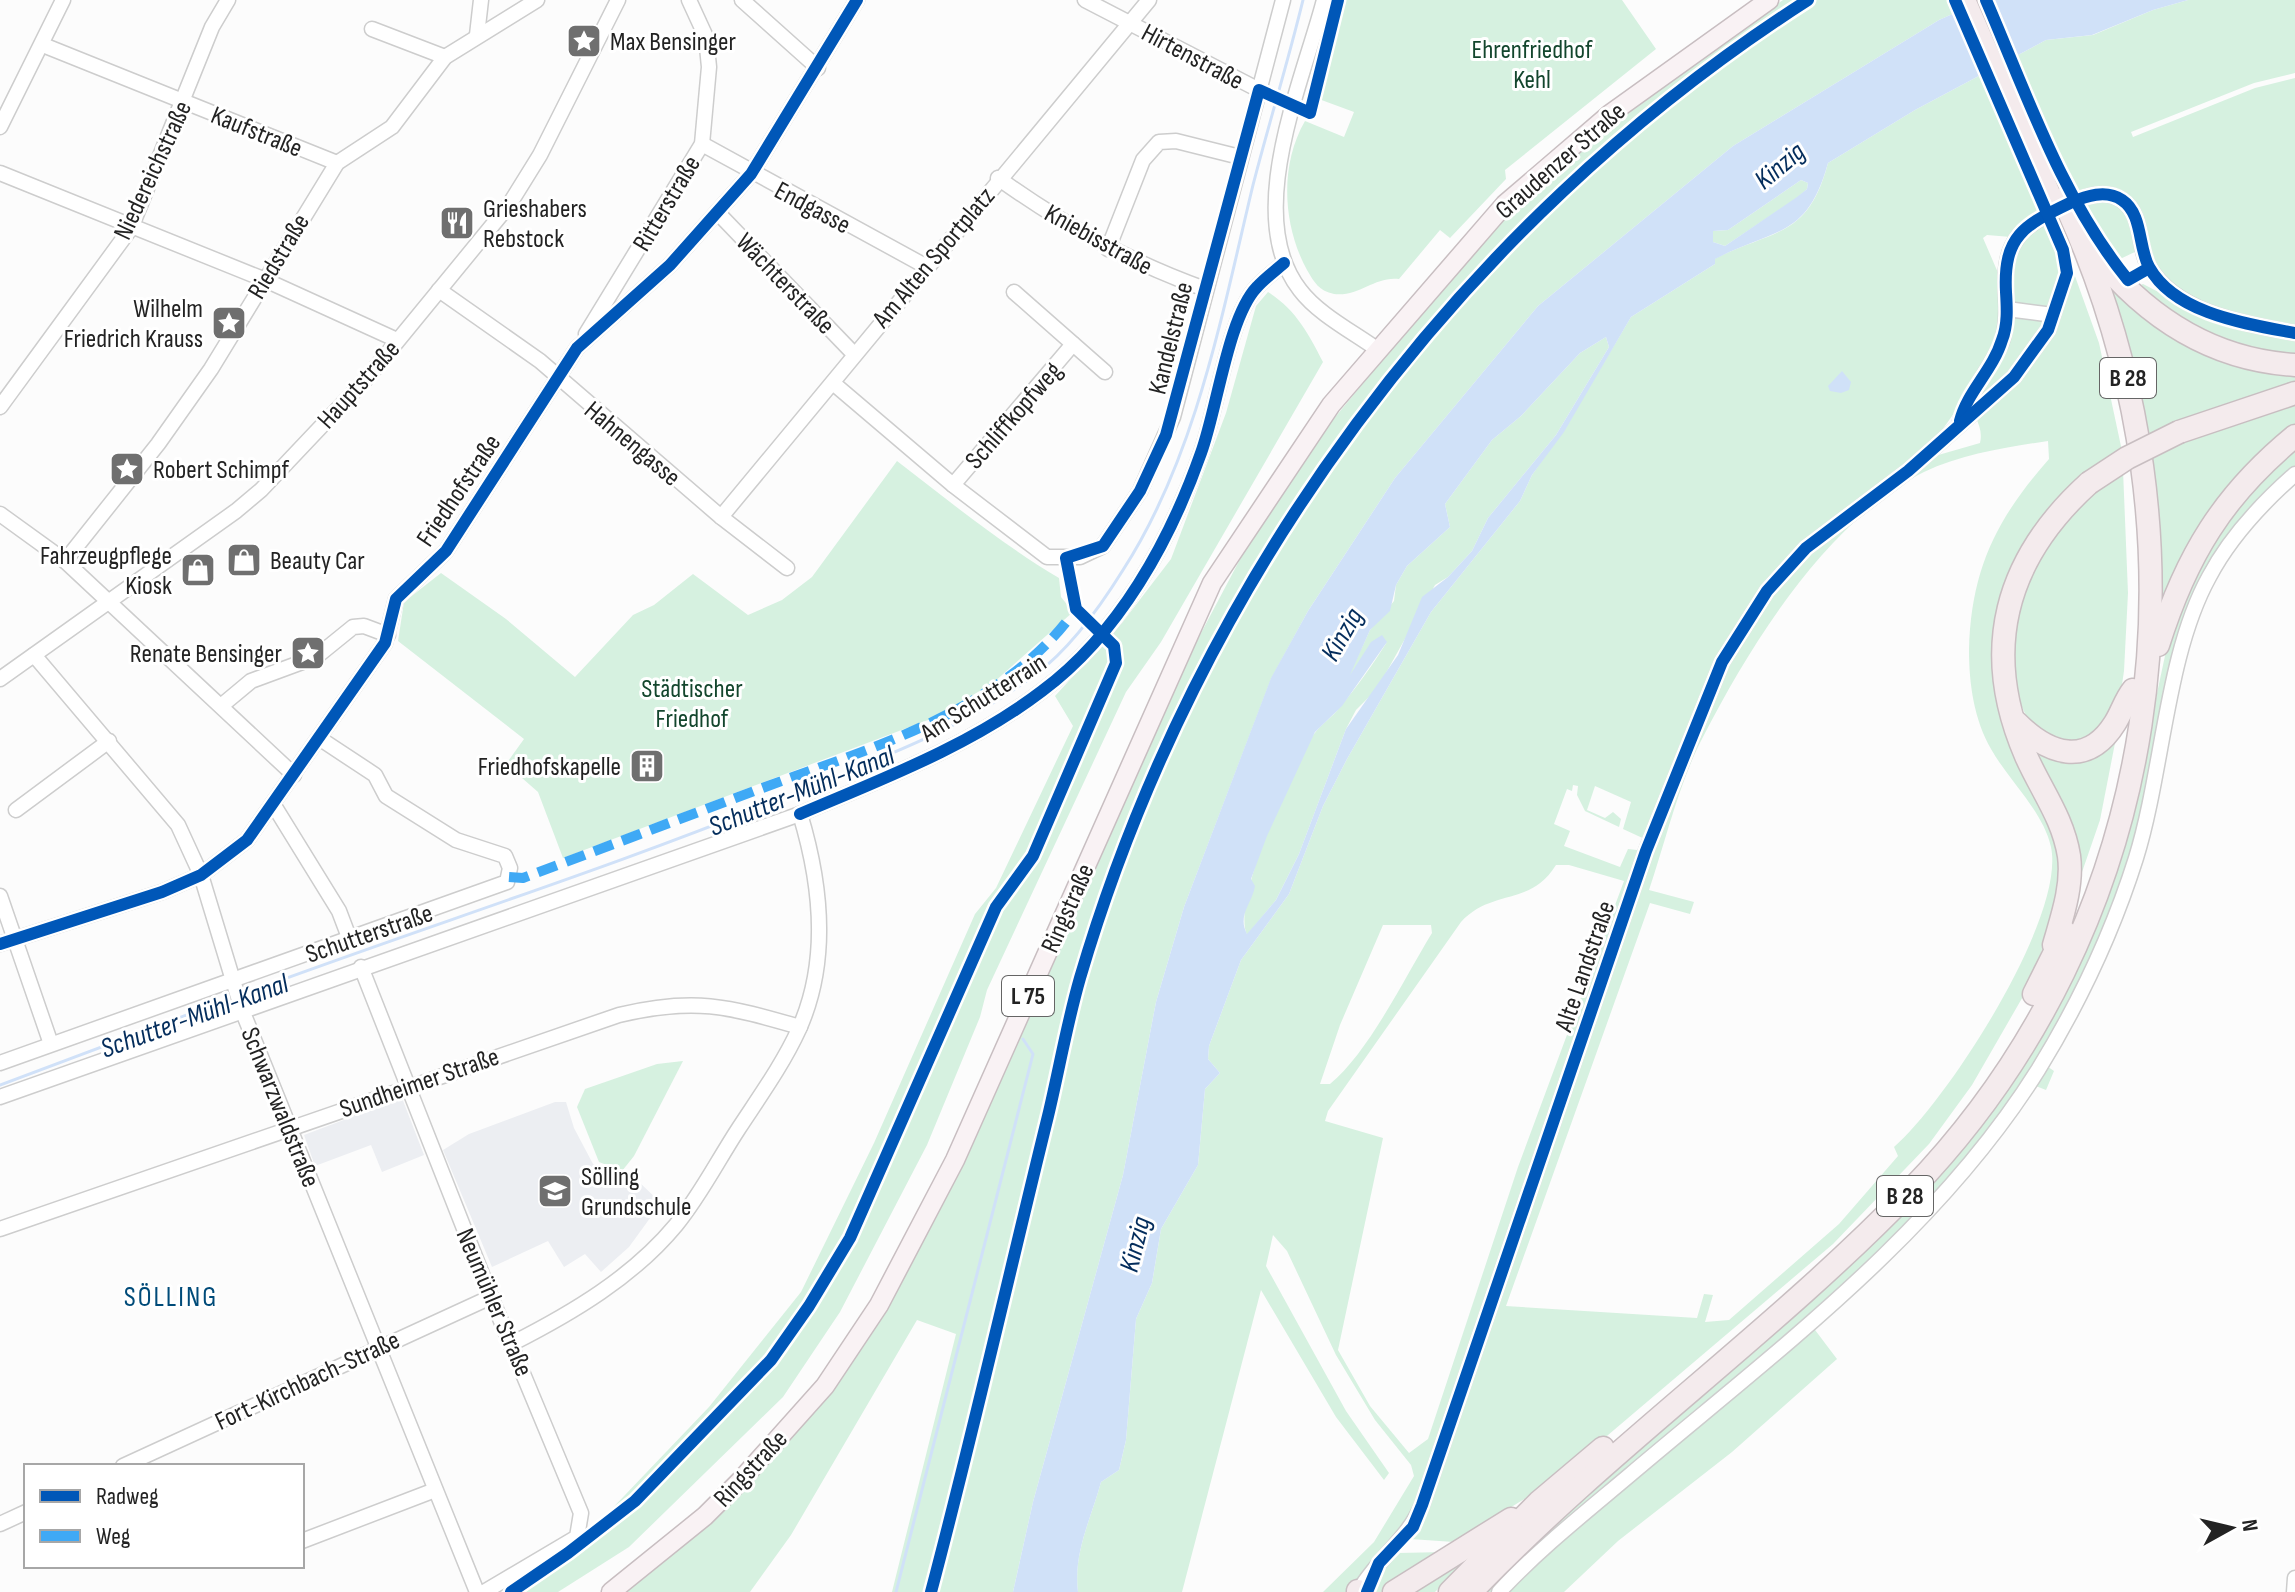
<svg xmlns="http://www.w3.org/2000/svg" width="2295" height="1592" font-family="'Sofia Sans Condensed',sans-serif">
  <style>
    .built { fill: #eceef2 }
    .green { fill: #d6f1e0; fill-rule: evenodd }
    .water { fill: #d0e1f8; fill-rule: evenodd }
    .pier { fill: #fcfcfc }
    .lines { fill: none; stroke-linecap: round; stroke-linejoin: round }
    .stream { stroke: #d0e1f8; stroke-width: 3 }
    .minor-casing { stroke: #cdcdcd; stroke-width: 17 }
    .major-casing { stroke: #c8bec1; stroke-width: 21 }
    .highway-casing { stroke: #c8bec1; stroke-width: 25 }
    .minor { stroke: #fff; stroke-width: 14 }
    .major { stroke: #f9f2f4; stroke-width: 18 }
    .highway { stroke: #f4ebed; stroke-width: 22 }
    .highway-bridge-casing { stroke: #c8bec1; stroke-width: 25; stroke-linecap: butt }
    .highway-bridge { stroke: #f4ebed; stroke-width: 22 }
    .quiet { stroke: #3fa9f5; stroke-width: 10; stroke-dasharray: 20 10; stroke-linecap: butt }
    .cycleway-casing { stroke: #fff; stroke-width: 17 }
    .cycleway { stroke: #0057b8; stroke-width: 12 }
    .labels { text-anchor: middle; stroke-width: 6; stroke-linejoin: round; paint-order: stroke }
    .shield { fill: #fff; stroke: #656565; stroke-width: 2 }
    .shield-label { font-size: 24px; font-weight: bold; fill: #232323 }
    .poi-label { font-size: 26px; fill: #232323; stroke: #fff; text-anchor: start }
    .park-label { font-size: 26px; fill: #13462d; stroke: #fff }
    .street-label { font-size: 26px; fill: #232323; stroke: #fff }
    .water-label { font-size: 28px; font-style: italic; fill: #042d5c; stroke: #fff }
    .neighbourhood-label { font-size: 28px; letter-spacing: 2px; fill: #004b79; stroke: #fff }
  </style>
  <rect width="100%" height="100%" fill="#fcfcfc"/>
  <g class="built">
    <polygon points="402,1098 424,1155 382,1172 371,1145 315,1166 304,1135"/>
    <polygon points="555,1102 566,1102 574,1128 593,1164 637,1180 661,1203 629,1247 601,1272 585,1254 564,1267 548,1241 492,1267 443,1150 469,1134"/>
  </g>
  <g class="green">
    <path d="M 1342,0 L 1622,0 L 1656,49 L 1505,170 L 1506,179 L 1450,238 L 1440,230 L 1399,279 C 1375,276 1359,297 1334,294 C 1319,291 1314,282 1307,270 C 1283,226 1279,166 1305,121 L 1344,137 L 1354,112 L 1316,98 Z"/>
    <polygon points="1783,0 1984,0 1939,20 1733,146 1538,306 1395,478 1308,611 1271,679 1184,907 1156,1002 1123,1175 1033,1502 1013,1592 892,1592 956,1334 917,1320 791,1535 750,1592 625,1592 683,1544 876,1319 1182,669 1246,548 1332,421 1457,269 1516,205 1559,165 1657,87"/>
    <path d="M 2188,0 L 2295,0 L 2295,73 L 2254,83 L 2131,132 L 2133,137 L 2255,88 L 2295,78 L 2295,327 C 2257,320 2206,312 2175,287 C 2162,277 2151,262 2139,250 L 2118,260 L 2087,214 L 2053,231 L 2071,265 L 2099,343 L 2122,451 L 2086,475 L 1998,626 L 2063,864 L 2053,922 L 2025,993 L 1972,1085 L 1929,1144 L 1833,1244 L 1601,1441 L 1536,1492 L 1454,1542 L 1410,1539 L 1389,1544 L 1365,1569 L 1351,1592 L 1323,1592 L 1374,1542 L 1414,1476 L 1411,1465 L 1375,1420 L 1336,1355 L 1287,1251 L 1273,1235 L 1266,1266 L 1346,1411 L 1389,1473 L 1384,1480 L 1336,1417 L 1261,1290 L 1182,1592 L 1078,1592 C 1073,1553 1091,1519 1101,1482 L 1119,1470 L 1126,1440 L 1136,1319 L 1152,1283 L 1161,1229 L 1198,1165 L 1205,1089 L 1220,1073 L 1208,1059 L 1209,1046 L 1241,960 L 1289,894 L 1323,806 L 1347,759 L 1431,612 L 1520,501 L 1532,475 L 1565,428 L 1631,317 L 1715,264 L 1714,259 C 1775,229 1808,238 1828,163 L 1915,110 L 2046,40 L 2093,35 L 2153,10 ZM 1987,235 L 2011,237 L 1999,275 L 1983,238 ZM 1964,399 C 1973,412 1984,427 1980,443 L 1921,460 ZM 2048,441 L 2049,459 C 1996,519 1971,570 1969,650 C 1969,684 1974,719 1991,749 C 2009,781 2043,811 2051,847 C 2066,918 1947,1101 1894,1147 L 1898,1156 L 1839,1224 L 1729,1320 L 1705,1322 L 1713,1295 L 1704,1294 L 1697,1318 L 1506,1306 L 1650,903 L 1690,914 L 1694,902 L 1649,890 C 1666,840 1679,782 1704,735 C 1752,642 1828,520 1924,472 C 1962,454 2008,447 2048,441 ZM 1573,785 L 1578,786 L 1577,795 L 1585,811 L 1619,827 L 1621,819 L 1613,812 L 1605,818 L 1587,810 L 1595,786 L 1631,802 L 1623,829 L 1649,841 L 1646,851 L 1628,849 L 1620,867 L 1564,846 L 1570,831 L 1554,824 L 1567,789 L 1572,791 ZM 1556,865 L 1569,865 L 1624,881 L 1518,1167 L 1428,1439 L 1409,1453 L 1370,1406 L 1338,1350 L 1383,1138 L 1325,1121 L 1328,1111 L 1461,922 C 1492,888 1530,907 1556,865 ZM 1383,925 L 1431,925 L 1432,933 C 1405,977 1369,1052 1330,1084 L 1320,1084 L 1340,1025 Z"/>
    <polygon points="1801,180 1808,183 1807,189 1797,198 1725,246 1713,242 1713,231 1728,230"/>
    <polygon points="2110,283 2136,308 2295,372 2295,386 2146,437 2106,287"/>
    <polygon points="2143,284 2174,300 2295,339 2295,360 2188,329 2138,286"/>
    <path d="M 1268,292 C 1296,310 1308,333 1323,362 L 1161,642 L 1126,692 L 987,990 L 980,1017 L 927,1145 L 840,1312 L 783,1397 L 629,1547 L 558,1592 L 523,1592 L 519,1588 L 603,1530 L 604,1517 L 709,1407 L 801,1292 L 874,1143 L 975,914 L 996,888 L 1073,726 L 1055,696 L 1122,623 L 1171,559 L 1226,413 L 1256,306 Z"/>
    <path d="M 1606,337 L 1609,347 L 1556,435 L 1488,518 L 1472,551 L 1448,577 L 1435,585 L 1377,689 L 1356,710 L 1346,729 L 1299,854 L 1276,900 L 1247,935 C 1231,901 1293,766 1314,734 C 1321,724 1333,717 1340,707 C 1357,687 1373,664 1387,642 L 1345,684 L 1370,630 L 1394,601 L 1396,585 L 1407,566 L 1450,527 L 1445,504 L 1492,440 L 1521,416 L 1580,353 Z"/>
    <polygon points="2295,402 2295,429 2265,452 2161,617 2150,456 2184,439"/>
    <polygon points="2295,442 2295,472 2207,579 2154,778 2108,929 2041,1062 2054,1071 2046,1090 2028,1083 1941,1193 1809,1322 1837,1359 1732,1452 1618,1541 1564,1592 1481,1592 1938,1174 2116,864 2131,815 2169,637 2218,524"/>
    <path d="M 897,461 C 950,502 1002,544 1059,578 L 1061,597 L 1073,612 L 993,683 L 936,717 L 563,858 L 538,792 L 506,764 L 524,739 L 398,641 L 404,602 L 441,573 L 506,619 L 575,677 L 633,615 L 654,605 L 693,574 L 748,615 L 782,600 L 812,577 Z"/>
    <path d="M 2123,470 L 2128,593 L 2124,671 L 2120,698 L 2092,738 C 2007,759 2004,654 2021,598 C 2027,579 2038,558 2047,541 C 2064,510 2095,490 2123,470 Z"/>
    <polygon points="2024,738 2043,753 2116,738 2100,820 2081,875 2071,820"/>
    <polygon points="683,1061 634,1156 622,1171 599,1162 577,1107 585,1089 657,1064"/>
    <polygon points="1478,1548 1435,1592 1410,1592"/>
    <polygon points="1445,1552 1381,1592 1370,1592 1376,1577 1398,1553"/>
  </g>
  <g class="water">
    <path d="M 1984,0 L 2188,0 L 2153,10 L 2092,35 L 2046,40 L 1915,110 L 1828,163 C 1807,238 1776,228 1715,259 L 1715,264 L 1631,317 L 1564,432 L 1532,475 L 1520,501 L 1431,612 L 1347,759 L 1323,806 L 1289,894 L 1241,960 L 1209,1046 L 1208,1059 L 1220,1073 L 1205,1089 L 1198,1165 L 1161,1229 L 1152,1283 L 1136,1319 L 1126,1440 L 1119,1470 L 1101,1482 C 1091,1519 1073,1553 1078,1592 L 1013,1592 L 1033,1502 L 1123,1175 L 1156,1002 L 1184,907 L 1271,678 L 1308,611 L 1395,478 L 1538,306 L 1733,146 L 1939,20 ZM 1801,180 L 1808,183 L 1807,189 L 1797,197 L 1725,246 L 1713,242 L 1713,231 L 1728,230 ZM 1606,337 L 1609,347 L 1556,435 L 1488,518 L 1472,551 L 1448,577 L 1422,597 L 1398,655 L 1346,729 L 1299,854 L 1276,900 L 1247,934 C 1237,915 1252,904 1255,886 L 1251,879 L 1267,836 L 1315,732 L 1342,706 L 1387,642 L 1382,635 L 1371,642 L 1350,675 L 1370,630 L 1390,611 L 1396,585 L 1407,566 L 1450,527 L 1445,504 L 1492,440 L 1521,416 L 1580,353 Z"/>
    <polygon points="1842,371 1851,382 1849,390 1841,393 1830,391 1828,386"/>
  </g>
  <polygon class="pier" points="1975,0 1987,0 2014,61 1986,76 1956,9"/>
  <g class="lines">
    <g class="stream">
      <path d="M 243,994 C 426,926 612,868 792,794 C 876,760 963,729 1036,674 C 1071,648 1100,607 1123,570 C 1196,457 1222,314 1253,185 C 1269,123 1288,62 1303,0"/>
      <polyline points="0,1085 232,998"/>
      <polyline points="896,1592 1033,1054 1023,1039"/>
    </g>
    <g class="minor-casing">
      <g id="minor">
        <polyline points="742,0 818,68"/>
        <polyline points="1085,0 1259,90"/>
        <path d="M 1324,0 C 1303,81 1242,216 1300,290 C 1318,314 1353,332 1378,350"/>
        <polyline points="372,29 445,57"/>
        <polyline points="477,35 481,0"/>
        <polyline points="43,45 337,163"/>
        <polyline points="0,127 63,0"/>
        <polyline points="702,144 927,267"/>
        <polyline points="0,173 263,279 397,340"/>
        <path d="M 998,178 C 1064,225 1129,262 1205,289"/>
        <polyline points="718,213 853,353"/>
        <polyline points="1108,249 1143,160 1159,142 1176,141 1240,157"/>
        <polyline points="439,290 540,361 721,517 787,568"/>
        <polyline points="1014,292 1105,372"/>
        <polyline points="2007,309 2053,315"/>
        <polyline points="586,334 702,144 709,67 706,37 689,0"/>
        <polyline points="833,383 953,485 1047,557 1080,557 1103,546 1140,491 1173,417 1283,0"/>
        <polyline points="0,407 131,228 212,27 228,0"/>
        <path d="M 1959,425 C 1967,395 1989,372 2001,344 C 2007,329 2007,312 2006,296 C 2002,237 2022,226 2071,203 C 2087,195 2107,189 2123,201 C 2144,216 2137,247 2149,267 C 2177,314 2247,324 2295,333"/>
        <polyline points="953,485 1073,344"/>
        <polyline points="0,514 65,561 294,775"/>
        <polyline points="721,517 1149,0"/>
        <polyline points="65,561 158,444 211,369 337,163 392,127 445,57 537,0"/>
        <polyline points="34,655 178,825 201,875 242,1010 477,1592"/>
        <polyline points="0,679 236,511 261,490 368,377 509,205 540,155 618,0"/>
        <polyline points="221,706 251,681 316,657 353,627 364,626 388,635"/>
        <polyline points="273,804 339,911 350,940"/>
        <polyline points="16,810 109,741"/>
        <polyline points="0,896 51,1044"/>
        <polyline points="0,944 162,892 201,875 247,840 385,643 396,599 446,551 577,348 670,265 751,174 857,0"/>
        <polyline points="361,967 491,1297 581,1513 577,1537 484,1592"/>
        <polyline points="0,1063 507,882 510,868 505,856 456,840 386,796 375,775 319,738"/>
        <path d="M 0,1097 L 800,814 C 882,779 970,746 1042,691 C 1119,634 1170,541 1201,453 C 1217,410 1228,317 1257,287 C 1265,278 1275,271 1284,263"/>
        <path d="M 0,1229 L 619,1015 C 694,997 727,1006 800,1027"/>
        <path d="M 513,1343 C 572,1313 633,1277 676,1225 C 700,1196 718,1160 739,1128 C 760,1096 783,1064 799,1029 C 830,960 821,883 800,814"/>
        <polyline points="123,1466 491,1297"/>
        <polyline points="0,1524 26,1512"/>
        <polyline points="302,1541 435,1490"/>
        <path d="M 1358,1592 C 1377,1559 1407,1540 1422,1505 L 1646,851 L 1722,662 L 1767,591 L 1806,548 L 1908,471 L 2014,377 L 2048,330 L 2064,282"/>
        <path d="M 1499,1592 C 1539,1549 1586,1512 1631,1474 C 1775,1352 1936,1233 2038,1070 C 2078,1005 2113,931 2136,858 C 2163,771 2166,655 2209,577 C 2230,537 2261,504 2295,474"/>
        <polyline points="2294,1592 2295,1578"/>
      </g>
    </g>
    <g class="major-casing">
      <polyline id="major" points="611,1592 705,1516 740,1481 825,1386 879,1305 955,1160 1212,583 1331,405 1505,204 1610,114 1769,0"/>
    </g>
    <g class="highway-casing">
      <g id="highway">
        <polyline points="1964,0 2053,203"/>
        <path d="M 2094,252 C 2145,316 2211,360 2295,365"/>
        <polyline points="2179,432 2295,393"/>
        <path d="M 2158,645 C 2186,556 2223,495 2295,436"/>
        <path d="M 2017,723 C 2048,754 2087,768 2115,723 C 2122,712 2125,700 2133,690"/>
        <path d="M 2054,945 C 2062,917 2073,886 2069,856 C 2063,818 2041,790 2026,756 C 1980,650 2005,559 2089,483"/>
        <polyline points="2034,994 2065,932"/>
        <polyline points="1358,1591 1358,1592"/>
        <polyline points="1394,1592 1511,1519"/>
        <polyline points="1450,1592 1539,1502 1603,1448"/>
        <path d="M 1471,1592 C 1609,1448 1773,1333 1911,1190 C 2165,927 2216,540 2069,212"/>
      </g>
    </g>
    <use href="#minor" class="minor"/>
    <use href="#major" class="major"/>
    <use href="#highway" class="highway"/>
    <g class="highway-bridge-casing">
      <g id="highway-bridge">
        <polyline points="2063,199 2069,212"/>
        <polyline points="2089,483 2127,458 2179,432"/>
      </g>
    </g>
    <use href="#highway-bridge" class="highway-bridge"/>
    <path class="quiet" d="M 509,877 L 523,878 C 601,849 679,819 757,790 C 870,748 1003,712 1076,609"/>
    <g class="cycleway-casing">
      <g id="cycleway">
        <path d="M 1986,0 C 2027,95 2062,199 2128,280 L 2149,268"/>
        <path d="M 1960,421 C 1967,392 1993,370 2002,340 C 2008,325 2007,308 2006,292 C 2003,236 2024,225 2070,203 C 2086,196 2106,189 2122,200 C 2143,214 2138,247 2149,267 C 2175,314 2247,324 2295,333"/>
        <path d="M 800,814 C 882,779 970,746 1042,691 C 1119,634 1170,541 1201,453 C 1217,410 1228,317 1257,287 C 1265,278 1275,271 1284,263"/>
        <polyline points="0,944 162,892 201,875 247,840 385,643 396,599 446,551 577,348 670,265 751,174 857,0"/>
        <polyline points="511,1592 568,1553 635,1501 771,1360 809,1306 850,1238 996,907 1033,856 1116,663 1114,646 1076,609 1066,558 1103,546 1140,491 1166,435 1259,90 1310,113 1338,0"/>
        <path d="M 931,1592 C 973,1434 1009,1274 1048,1116 C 1059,1070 1067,1023 1080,978 C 1197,580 1458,224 1808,0"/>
        <polyline points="1367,1592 1379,1563 1413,1527 1422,1505 1646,851 1722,662 1767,591 1806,548 1908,471 2014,377 2048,330 2067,273 2063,250 1955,0"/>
      </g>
    </g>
    <use href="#cycleway" class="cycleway"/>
  </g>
  <defs>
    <g id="sight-square" transform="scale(1.8)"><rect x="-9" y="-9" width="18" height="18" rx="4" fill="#6f6f6f" stroke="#fff"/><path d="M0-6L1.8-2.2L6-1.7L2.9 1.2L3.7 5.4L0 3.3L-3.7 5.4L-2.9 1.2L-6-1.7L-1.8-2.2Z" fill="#fff"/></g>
    <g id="restaurant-square" transform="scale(1.8)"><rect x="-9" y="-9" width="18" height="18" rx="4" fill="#6f6f6f" stroke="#fff"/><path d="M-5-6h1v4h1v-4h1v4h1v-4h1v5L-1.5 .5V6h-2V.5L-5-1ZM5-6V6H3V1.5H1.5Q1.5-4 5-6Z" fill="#fff"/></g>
    <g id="shop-square" transform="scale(1.8)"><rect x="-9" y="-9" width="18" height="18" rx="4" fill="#6f6f6f" stroke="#fff"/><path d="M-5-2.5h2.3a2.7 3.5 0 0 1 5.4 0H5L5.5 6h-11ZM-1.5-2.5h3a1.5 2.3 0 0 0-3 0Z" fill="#fff"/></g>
    <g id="building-square" transform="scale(1.8)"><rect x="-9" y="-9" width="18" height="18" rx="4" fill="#6f6f6f" stroke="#fff"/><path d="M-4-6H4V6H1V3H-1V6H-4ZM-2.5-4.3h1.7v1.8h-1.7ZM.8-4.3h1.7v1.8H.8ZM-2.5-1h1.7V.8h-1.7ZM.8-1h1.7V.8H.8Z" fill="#fff"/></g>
    <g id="school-square" transform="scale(1.8)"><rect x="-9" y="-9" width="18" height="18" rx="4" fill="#6f6f6f" stroke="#fff"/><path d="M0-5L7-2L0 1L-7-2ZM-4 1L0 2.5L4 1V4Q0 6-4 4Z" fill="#fff"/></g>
  </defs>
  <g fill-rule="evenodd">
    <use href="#sight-square" x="584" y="41"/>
    <use href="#restaurant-square" x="457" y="223"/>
    <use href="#sight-square" x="229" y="323"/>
    <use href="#sight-square" x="127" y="469"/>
    <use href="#shop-square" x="244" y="560"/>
    <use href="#shop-square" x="198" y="570"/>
    <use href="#sight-square" x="308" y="653"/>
    <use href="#building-square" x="647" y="766"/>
    <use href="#school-square" x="555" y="1191"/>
  </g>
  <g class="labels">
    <g class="shield">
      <rect x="2100" y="358" width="56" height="40" rx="6"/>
      <rect x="1002" y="976" width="52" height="40" rx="6"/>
      <rect x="1877" y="1176" width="56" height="40" rx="6"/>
    </g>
    <g class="shield-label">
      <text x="2128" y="386">B 28</text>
      <text x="1028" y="1004">L 75</text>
      <text x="1905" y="1204">B 28</text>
    </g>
    <g class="poi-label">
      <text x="610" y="50">Max Bensinger</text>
      <text x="483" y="217">Grieshabers<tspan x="483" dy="30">Rebstock</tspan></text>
      <text x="203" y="317" text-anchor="end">Wilhelm<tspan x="203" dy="30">Friedrich Krauss</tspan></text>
      <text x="153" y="478">Robert Schimpf</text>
      <text x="172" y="564" text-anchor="end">Fahrzeugpflege<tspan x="172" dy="30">Kiosk</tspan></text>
      <text x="270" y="569">Beauty Car</text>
      <text x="282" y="662" text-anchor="end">Renate Bensinger</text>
      <text x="621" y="775" text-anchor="end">Friedhofskapelle</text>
      <text x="581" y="1185">Sölling<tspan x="581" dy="30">Grundschule</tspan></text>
    </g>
    <g class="park-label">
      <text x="1532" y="58">Ehrenfriedhof<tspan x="1532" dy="30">Kehl</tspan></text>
      <text x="692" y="697">Städtischer<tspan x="692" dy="30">Friedhof</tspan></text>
    </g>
    <g class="street-label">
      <text transform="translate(1193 56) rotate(28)" y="9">Hirtenstraße</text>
      <text transform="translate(257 131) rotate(22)" y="9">Kaufstraße</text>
      <text transform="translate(1560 160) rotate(-41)" y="9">Graudenzer Straße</text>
      <text transform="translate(152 170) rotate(-65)" y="9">Niedereichstraße</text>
      <text transform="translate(666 203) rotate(-59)" y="9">Ritterstraße</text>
      <text transform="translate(813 207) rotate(28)" y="9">Endgasse</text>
      <text transform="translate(1099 239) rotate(29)" y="9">Kniebisstraße</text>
      <text transform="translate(278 256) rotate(-59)" y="9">Riedstraße</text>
      <text transform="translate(933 257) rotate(-50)" y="9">Am Alten Sportplatz</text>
      <text transform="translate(786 283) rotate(46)" y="9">Wächterstraße</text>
      <text transform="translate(1170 338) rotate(-76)" y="9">Kandelstraße</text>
      <text transform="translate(358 384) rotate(-48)" y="9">Hauptstraße</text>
      <text transform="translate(1013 415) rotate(-49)" y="9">Schliffkopfweg</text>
      <text transform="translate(633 443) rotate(40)" y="9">Hahnengasse</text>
      <text transform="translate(458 490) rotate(-56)" y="9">Friedhofstraße</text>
      <text transform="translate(983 697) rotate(-32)" y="9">Am Schutterrain</text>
      <text transform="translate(1067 908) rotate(-66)" y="9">Ringstraße</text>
      <text transform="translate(369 933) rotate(-19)" y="9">Schutterstraße</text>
      <text transform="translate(1584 966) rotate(-71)" y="9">Alte Landstraße</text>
      <text transform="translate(419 1082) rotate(-19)" y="9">Sundheimer Straße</text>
      <text transform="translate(281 1107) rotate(68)" y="9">Schwarzwaldstraße</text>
      <text transform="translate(495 1302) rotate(67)" y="9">Neumühler Straße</text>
      <text transform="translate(307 1380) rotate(-25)" y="9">Fort-Kirchbach-Straße</text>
      <text transform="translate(750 1468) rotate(-47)" y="9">Ringstraße</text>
    </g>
    <g class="water-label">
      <text transform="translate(1779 165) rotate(-40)" y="10">Kinzig</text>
      <text transform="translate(1341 634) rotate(-60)" y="10">Kinzig</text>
      <text transform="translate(801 790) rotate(-22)" y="10">Schutter-Mühl-Kanal</text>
      <text transform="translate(194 1015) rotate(-20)" y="10">Schutter-Mühl-Kanal</text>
      <text transform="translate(1134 1244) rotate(-76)" y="10">Kinzig</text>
    </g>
    <g class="neighbourhood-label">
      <text x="171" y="1306">SÖLLING</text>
    </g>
  </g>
  <rect x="24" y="1464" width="280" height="104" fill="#ffffff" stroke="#a7a7a7" stroke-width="2"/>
  <rect x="40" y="1490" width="40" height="12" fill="#0057b8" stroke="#a7a7a7" stroke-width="2"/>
  <text x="96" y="1504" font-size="24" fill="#232323">Radweg</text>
  <rect x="40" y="1530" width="40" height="12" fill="#3fa9f5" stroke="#a7a7a7" stroke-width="2"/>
  <text x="96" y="1544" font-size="24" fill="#232323">Weg</text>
  <g transform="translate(2231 1528) rotate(82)" stroke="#ffffff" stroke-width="6" paint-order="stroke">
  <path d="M0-6L14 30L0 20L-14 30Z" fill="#232323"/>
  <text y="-12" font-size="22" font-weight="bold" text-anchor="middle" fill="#232323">N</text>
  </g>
</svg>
